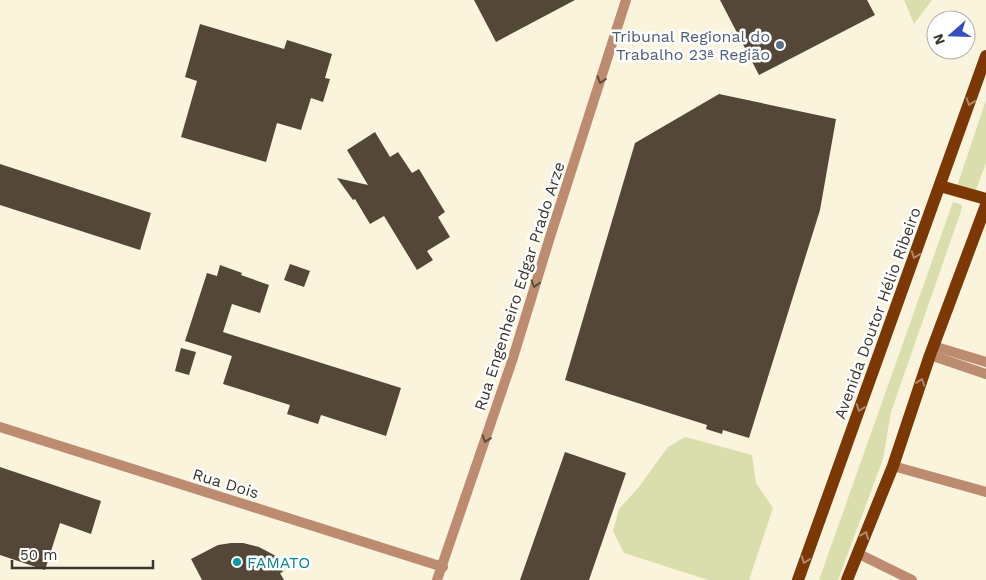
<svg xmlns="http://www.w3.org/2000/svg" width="986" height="580" font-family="'Work Sans',sans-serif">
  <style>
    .green { fill: #d9deac }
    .building { fill: #544737 }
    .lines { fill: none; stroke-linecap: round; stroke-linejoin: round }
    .minor { stroke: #bc8b70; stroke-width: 10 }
    .primary { stroke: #7b3805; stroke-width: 12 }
    .oneway { stroke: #5a4c3e }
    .oneway2 { stroke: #b08869 }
    .service-dot { fill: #5c6f8a; stroke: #fff; stroke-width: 2 }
    .culture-dot { fill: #0f9aa8; stroke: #fff; stroke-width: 2 }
    .labels { text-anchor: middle; stroke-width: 5; stroke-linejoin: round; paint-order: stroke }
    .service-label { font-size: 16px; fill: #4e5e75; stroke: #fff; text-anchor: end }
    .street-label { font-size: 16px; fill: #3a372e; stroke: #fff }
    .culture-label { font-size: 16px; fill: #0d838f; stroke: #fff; text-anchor: start }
  </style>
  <rect width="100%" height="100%" fill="#faf4dd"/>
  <g class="green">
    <polygon points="904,0 932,0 914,24"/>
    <polygon points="986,100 986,163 975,192 957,186"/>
    <polygon points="953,202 960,204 962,206 961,211 891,412 883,459 838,580 819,580"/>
    <polygon points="685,437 752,455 756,483 773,508 749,580 708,580 624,553 613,531 619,509 638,488 668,447"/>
  </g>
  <g class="building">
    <polygon points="474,0 575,0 496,42"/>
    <polygon points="720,0 867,0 875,15 759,75"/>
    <polygon points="200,24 284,49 287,40 332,54 325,78 330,79 323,102 311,98 301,130 277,123 266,162 181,137 197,81 185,77"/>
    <polygon points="719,94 836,119 820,210 749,438 723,430 722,434 706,429 707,425 565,380 635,143"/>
    <polygon points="375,132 390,157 398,152 412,173 419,169 445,212 438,217 450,237 427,251 433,260 417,270 384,216 370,224 355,199 353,200 337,178 368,185 347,150"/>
    <polygon points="0,164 151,213 140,250 0,205"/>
    <polygon points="290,264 310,271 304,287 284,280"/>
    <polygon points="220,265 242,273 241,275 269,285 260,313 232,304 223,332 401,388 386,436 321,415 318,424 287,414 290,405 223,384 232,356 185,341 207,273 217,276"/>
    <polygon points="181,348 196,352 189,375 175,371"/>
    <polygon points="565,452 626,473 589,580 520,580"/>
    <polygon points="0,467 101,501 91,534 60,523 45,570 0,555"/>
    <polygon points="231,543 243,543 259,547 274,555 285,566 281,568 283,572 280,573 284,580 202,580 191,559 218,545"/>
  </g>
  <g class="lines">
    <g class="minor">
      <polyline points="933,346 986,362"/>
      <polyline points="930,355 986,374"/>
      <polyline points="0,427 443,567"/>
      <polyline points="893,466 986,492"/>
      <polyline points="857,553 912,580"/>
      <polyline points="437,580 512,361 550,237 626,0"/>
    </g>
    <g class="primary">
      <polyline points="940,186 986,199"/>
      <polyline points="798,580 986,56"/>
      <polyline points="847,580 893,466 930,355 986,205"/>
    </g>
  </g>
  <defs><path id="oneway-chevron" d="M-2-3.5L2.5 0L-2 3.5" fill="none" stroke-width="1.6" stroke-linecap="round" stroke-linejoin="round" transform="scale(1.25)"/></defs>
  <g class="oneway">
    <use href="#oneway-chevron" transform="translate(601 80) rotate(108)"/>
    <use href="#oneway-chevron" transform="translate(535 284) rotate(107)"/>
    <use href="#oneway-chevron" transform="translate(486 439) rotate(109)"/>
  </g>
  <g class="oneway2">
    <use href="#oneway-chevron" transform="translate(970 102) rotate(109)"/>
    <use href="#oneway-chevron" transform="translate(915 255) rotate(110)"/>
    <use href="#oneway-chevron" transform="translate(921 382) rotate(-71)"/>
    <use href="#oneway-chevron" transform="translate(860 408) rotate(110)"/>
    <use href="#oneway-chevron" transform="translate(865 535) rotate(-68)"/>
    <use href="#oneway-chevron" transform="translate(805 560) rotate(110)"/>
  </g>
  <circle class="service-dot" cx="780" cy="45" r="5"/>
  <circle class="culture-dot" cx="237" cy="562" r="5"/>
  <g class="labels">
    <g class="service-label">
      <text x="770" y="42">Tribunal Regional do<tspan x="770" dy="18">Trabalho 23ª Região</tspan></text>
    </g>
    <g class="street-label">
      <text transform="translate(519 286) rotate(-72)" y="6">Rua Engenheiro Edgar Prado Arze</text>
      <text transform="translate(877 313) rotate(-70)" y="6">Avenida Doutor Hélio Ribeiro</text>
      <text transform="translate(226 483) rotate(17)" y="6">Rua Dois</text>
    </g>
    <g class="culture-label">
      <text x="247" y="568">FAMATO</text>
    </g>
  </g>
  <g transform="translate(951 35) rotate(250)"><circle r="24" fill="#ffffff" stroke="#b0afab"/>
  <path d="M0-4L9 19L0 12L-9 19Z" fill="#354dbf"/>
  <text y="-8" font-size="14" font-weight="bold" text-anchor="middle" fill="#3a372e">N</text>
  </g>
  <path d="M12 560v8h141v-8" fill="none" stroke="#3a372e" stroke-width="2.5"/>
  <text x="20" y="560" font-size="15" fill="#3a372e" stroke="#ffffff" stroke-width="4" paint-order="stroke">50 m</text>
</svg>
